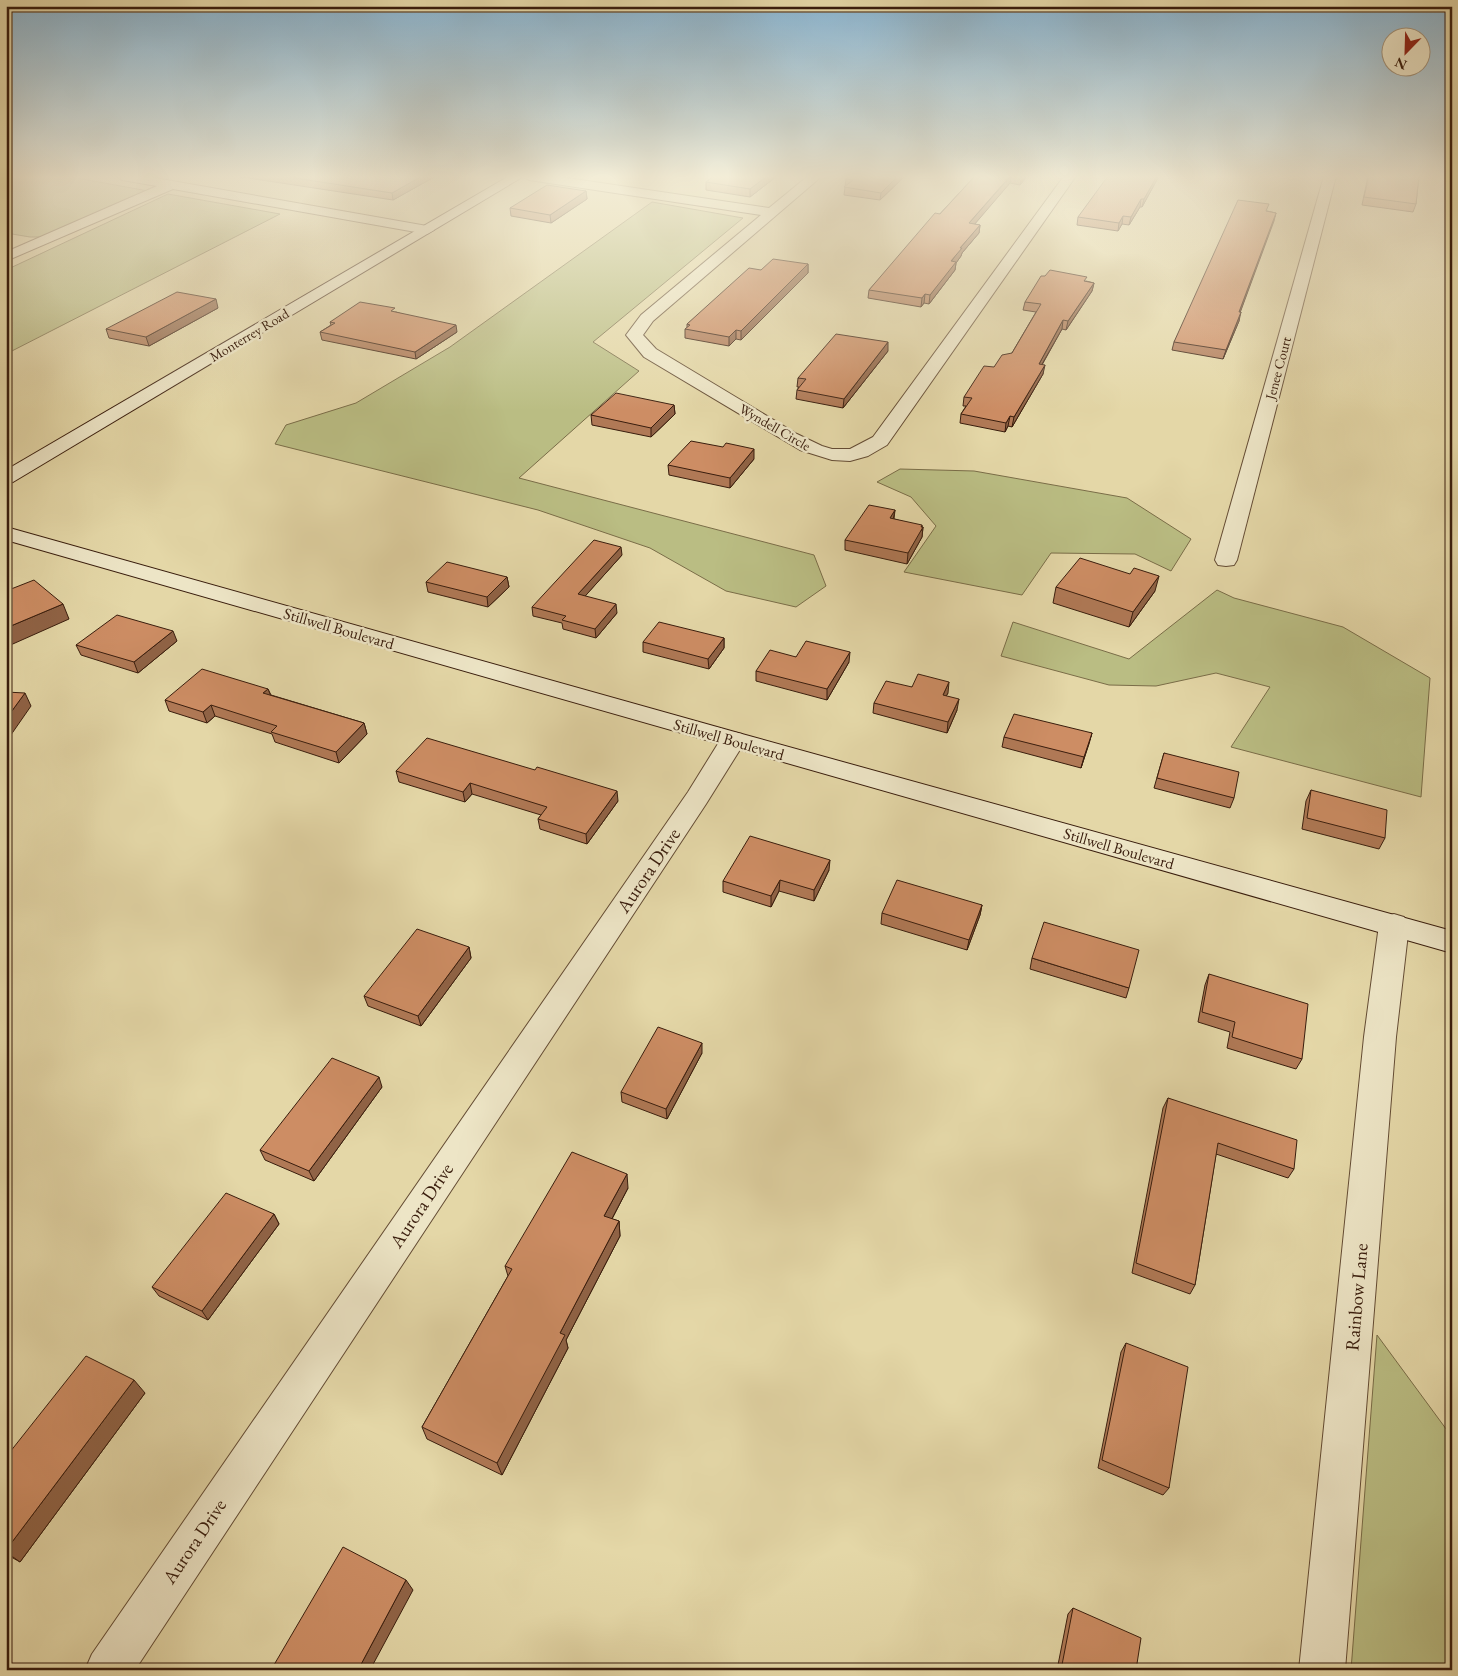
<svg xmlns="http://www.w3.org/2000/svg" width="1458" height="1676" font-family="'EB Garamond',serif">
  <style>
    .green { fill: #babd83; stroke: #7a6d48 }
    .lines { fill: none; stroke-linecap: round; stroke-linejoin: round }
    .street-casing { stroke: #644c34; stroke-width: 2 }
    .secondary-casing { stroke: #391d0d; stroke-width: 2 }
    .street { fill: #ede5c6; fill-rule: evenodd }
    .secondary { fill: #ede5c6; fill-rule: evenodd }
    .wall { fill: #b07956; stroke: #391d0d }
    .shaded-wall { fill: #906346; stroke: #391d0d }
    .building { fill: #cd8d64; stroke: #391d0d }
    .labels { text-anchor: middle; stroke-width: 5; stroke-linejoin: round; paint-order: stroke }
    .far-street-label { font-size: 14px; fill: #391d0d; stroke: #ede5c6 }
    .street-label { font-size: 16px; fill: #391d0d; stroke: #ede5c6 }
    .near-street-label { font-size: 19px; fill: #391d0d; stroke: #ede5c6 }
  </style>
  <rect width="100%" height="100%" fill="#e4d7a7"/>
  <filter id="stains"><feTurbulence type="fractalNoise" baseFrequency=".004" numOctaves="4"/><feColorMatrix values="0 0 0 0 .2 0 0 0 0 .09 0 0 0 0 .02 0 0 0 .5 -.17"/></filter>
  <radialGradient id="worn" r=".72"><stop offset=".6" stop-color="#630" stop-opacity="0"/><stop offset="1" stop-color="#630" stop-opacity=".3"/></radialGradient>
  <g class="green">
    <polygon points="6,176 66,176 148,191 43,237 30,237 6,233"/>
    <polygon points="168,194 280,214 6,354 6,270"/>
    <polygon points="652,202 743,218 593,342 639,371 519,478 814,555 826,586 796,607 726,591 650,548 538,510 275,444 286,425 356,403 450,347"/>
    <polygon points="900,469 974,471 1127,498 1191,539 1171,571 1135,554 1051,553 1022,595 904,572 936,526 911,497 877,482"/>
    <polygon points="1217,590 1234,598 1343,627 1430,678 1421,797 1231,747 1270,687 1216,673 1156,686 1109,685 1001,656 1013,622 1129,659"/>
    <polygon points="1377,1335 1452,1437 1452,1670 1351,1670"/>
  </g>
  <g class="lines">
    <g class="street-casing">
      <g id="street">
        <polygon points="116,176 144,176 427,226 434,230 427,234 173,189 6,261 6,252 157,186 122,180"/>
        <polygon points="523,176 554,176 769,208 808,176 822,176 653,321 643,335 656,349 797,434 822,446 832,449 850,449 873,437 1064,176 1076,176 887,445 868,456 850,461 832,460 800,450 644,357 626,335 641,315 761,215 529,180"/>
        <polygon points="1324,176 1336,176 1237,560 1234,565 1226,566 1218,565 1215,560"/>
        <polygon points="733,732 742,734 746,740 706,804 135,1670 85,1670 92,1654 688,792 724,734"/>
        <polygon points="1394,914 1404,917 1409,925 1396,1037 1345,1670 1299,1670 1364,1037 1379,925 1384,917"/>
      </g>
    </g>
    <g class="secondary-casing">
      <g id="secondary">
        <polygon points="509,176 524,176 13,482 6,484 6,470"/>
        <polygon points="6,527 742,734 1452,931 1452,953 6,540"/>
      </g>
    </g>
    <use href="#street" class="street"/>
    <use href="#secondary" class="secondary"/>
  </g>
  <g class="wall">
    <polygon points="235,176 436,176 393,200"/>
    <polygon points="777,176 750,197 706,190 706,182"/>
    <polygon points="905,176 880,200 844,195 846,179"/>
    <polygon points="975,176 1027,176 1020,185 1010,183 974,224 980,225 979,233 962,253 961,256 956,263 955,270 929,304 924,303 921,307 868,298 869,290"/>
    <polygon points="1159,176 1142,207 1140,207 1129,225 1122,224 1118,231 1077,225 1078,217"/>
    <polygon points="1368,176 1419,176 1416,204 1413,212 1362,205"/>
    <polygon points="586,191 587,199 551,223 511,216 510,208"/>
    <polygon points="1267,211 1276,213 1240,312 1239,321 1223,359 1172,350 1174,342"/>
    <polygon points="808,264 808,273 741,340 736,339 729,346 685,338 685,329 687,328 687,324 761,270"/>
    <polygon points="1086,281 1094,283 1092,291 1066,330 1062,329 1042,365 1043,374 1012,427 1008,426 1005,432 960,423 961,414 966,406 963,406 964,397 994,367 1012,353 1036,312 1023,310 1025,302"/>
    <polygon points="218,308 149,346 109,338 106,329"/>
    <polygon points="396,312 457,332 416,359 322,340 320,332 331,325 330,322"/>
    <polygon points="888,351 843,408 796,399 797,390 799,387 797,387 798,378"/>
    <polygon points="674,405 675,414 651,437 592,425 591,415"/>
    <polygon points="754,459 730,488 669,475 668,465"/>
    <polygon points="895,510 894,519 923,527 922,537 907,564 845,550 845,540"/>
    <polygon points="622,555 585,596 617,613 596,638 563,629 562,623 533,616 532,607"/>
    <polygon points="507,577 509,587 488,607 428,592 426,582"/>
    <polygon points="1056,587 1155,591 1129,627 1053,603"/>
    <polygon points="724,638 724,648 709,669 643,652 643,642"/>
    <polygon points="177,641 138,673 81,655 76,645"/>
    <polygon points="796,657 849,662 827,700 756,681 756,671"/>
    <polygon points="912,687 948,693 946,696 957,710 947,733 873,713 874,703"/>
    <polygon points="268,689 271,695 364,723 367,734 339,763 275,742 272,734 215,716 207,723 169,711 165,700"/>
    <polygon points="1092,733 1081,768 1002,747 1004,737"/>
    <polygon points="1164,753 1234,798 1230,808 1154,788"/>
    <polygon points="396,771 618,801 587,844 540,829 538,819 541,815 472,794 465,802 399,782"/>
    <polygon points="1311,790 1385,838 1379,849 1302,829 1306,801"/>
    <polygon points="829,870 814,901 779,891 771,907 723,892 723,881"/>
    <polygon points="982,905 980,915 967,950 881,924 882,913"/>
    <polygon points="469,947 471,958 421,1026 368,1006 364,996"/>
    <polygon points="1032,958 1129,988 1126,998 1030,969"/>
    <polygon points="1209,974 1302,1059 1296,1069 1227,1048 1230,1032 1198,1022 1205,985"/>
    <polygon points="702,1053 667,1119 622,1102 621,1092"/>
    <polygon points="382,1087 314,1181 265,1160 260,1150"/>
    <polygon points="1168,1098 1294,1169 1288,1178 1216,1154 1195,1285 1190,1294 1132,1273 1163,1108"/>
    <polygon points="628,1188 612,1219 619,1221 620,1236 566,1340 568,1348 502,1475 427,1439 422,1427 508,1276 505,1266"/>
    <polygon points="274,1214 279,1224 208,1320 159,1296 152,1287"/>
    <polygon points="1126,1343 1169,1488 1163,1495 1098,1468 1121,1352"/>
    <polygon points="145,1393 20,1562 6,1554 6,1457"/>
    <polygon points="1073,1608 1136,1670 1057,1670 1068,1614"/>
  </g>
  <g class="shaded-wall">
    <polygon points="422,176 436,176 393,200 392,193"/>
    <polygon points="767,176 777,176 750,197 750,189"/>
    <polygon points="898,176 905,176 880,200 881,193"/>
    <polygon points="1011,176 1010,183 968,232 969,223"/>
    <polygon points="1022,176 1027,176 1020,185 1022,177"/>
    <polygon points="1157,176 1159,176 1142,207 1144,199"/>
    <polygon points="586,191 587,199 551,223 550,215"/>
    <polygon points="1141,199 1140,207 1129,225 1131,217"/>
    <polygon points="1276,213 1274,221 1237,321 1239,312"/>
    <polygon points="1123,216 1122,224 1118,231 1119,223"/>
    <polygon points="980,225 979,233 962,253 961,256 956,263 955,270 929,304 930,295 960,248"/>
    <polygon points="808,264 808,273 741,340 741,331"/>
    <polygon points="1094,283 1092,291 1066,330 1068,321"/>
    <polygon points="925,294 924,303 921,307 922,298"/>
    <polygon points="216,299 218,308 149,346 146,337"/>
    <polygon points="1241,312 1239,321 1223,359 1226,350"/>
    <polygon points="1063,320 1062,329 1037,373 1039,364"/>
    <polygon points="456,325 457,332 416,359 415,352"/>
    <polygon points="736,330 736,339 729,346 729,337"/>
    <polygon points="888,342 888,351 843,408 844,399"/>
    <polygon points="1045,365 1043,374 1012,427 1014,417"/>
    <polygon points="674,405 675,414 651,437 651,428"/>
    <polygon points="1010,416 1008,426 1005,432 1006,423"/>
    <polygon points="754,449 754,459 730,488 730,478"/>
    <polygon points="895,510 893,520 890,518"/>
    <polygon points="922,525 921,531 923,527 922,537 907,564 908,553"/>
    <polygon points="621,547 622,555 579,603 578,594"/>
    <polygon points="1159,576 1155,591 1129,627 1133,612"/>
    <polygon points="507,577 509,587 488,607 487,597"/>
    <polygon points="63,604 69,619 6,647 6,628"/>
    <polygon points="616,604 617,613 596,638 595,629"/>
    <polygon points="173,631 177,641 138,673 134,662"/>
    <polygon points="724,638 724,648 709,669 708,659"/>
    <polygon points="850,652 849,662 827,700 827,689"/>
    <polygon points="949,682 948,693 941,705 943,695"/>
    <polygon points="268,689 272,699 263,693"/>
    <polygon points="25,693 31,706 6,742 6,719"/>
    <polygon points="959,699 957,710 947,733 948,722"/>
    <polygon points="211,705 215,716 207,723 203,712"/>
    <polygon points="364,723 367,734 339,763 336,752"/>
    <polygon points="1092,733 1089,744 1081,768 1084,757"/>
    <polygon points="470,783 472,794 465,802 463,792"/>
    <polygon points="617,791 618,801 587,844 586,834"/>
    <polygon points="830,860 829,870 814,901 814,890"/>
    <polygon points="780,880 779,891 771,907 771,896"/>
    <polygon points="982,905 980,915 967,950 969,940"/>
    <polygon points="469,947 471,958 421,1026 418,1016"/>
    <polygon points="702,1043 702,1053 667,1119 666,1109"/>
    <polygon points="379,1077 382,1087 314,1181 309,1171"/>
    <polygon points="627,1174 628,1188 606,1230 604,1216"/>
    <polygon points="274,1214 279,1224 208,1320 202,1311"/>
    <polygon points="619,1221 620,1236 566,1340 568,1348 502,1475 497,1463 560,1333"/>
    <polygon points="134,1380 145,1393 20,1562 6,1552 6,1550"/>
    <polygon points="406,1580 413,1590 370,1670 358,1670"/>
  </g>
  <g class="building">
    <polygon points="282,176 422,176 392,193"/>
    <polygon points="714,176 767,176 750,189 706,182"/>
    <polygon points="849,176 898,176 881,193 844,187 853,180 846,179"/>
    <polygon points="975,176 1010,176 969,223 980,225 960,248 962,248 951,261 956,262 930,295 925,294 922,298 869,290 935,213 940,214"/>
    <polygon points="1108,176 1157,176 1144,199 1141,199 1131,217 1123,216 1119,223 1078,217"/>
    <polygon points="1369,176 1419,176 1416,204 1364,197"/>
    <polygon points="547,185 586,191 550,215 510,208"/>
    <polygon points="1238,200 1269,204 1266,211 1276,213 1239,312 1241,312 1226,350 1174,342"/>
    <polygon points="773,259 808,264 741,331 736,330 729,337 685,329 690,325 687,324 749,268 761,270"/>
    <polygon points="1050,270 1087,277 1084,281 1094,283 1068,321 1063,320 1039,364 1045,365 1014,417 1010,416 1006,423 961,414 972,398 964,397 984,366 994,367 1002,355 1012,353 1041,304 1025,302 1041,276 1045,276"/>
    <polygon points="177,292 216,299 146,337 106,329"/>
    <polygon points="360,302 395,308 391,311 456,325 415,352 320,332 335,323 330,322"/>
    <polygon points="836,334 888,342 844,399 797,390 806,379 798,378"/>
    <polygon points="616,393 674,405 651,428 591,415"/>
    <polygon points="691,441 723,447 726,443 754,449 730,478 668,465"/>
    <polygon points="869,505 895,510 890,518 922,525 921,527 923,527 908,553 845,540"/>
    <polygon points="594,540 621,547 578,594 616,604 595,629 562,620 566,616 532,607"/>
    <polygon points="1080,558 1130,574 1134,568 1159,576 1133,612 1056,587"/>
    <polygon points="447,562 507,577 487,597 426,582"/>
    <polygon points="34,580 63,604 6,628 6,591"/>
    <polygon points="117,615 173,631 134,662 76,645"/>
    <polygon points="659,622 724,638 708,659 643,642"/>
    <polygon points="806,641 850,652 827,689 756,671 770,650 796,657"/>
    <polygon points="202,669 268,689 263,693 364,723 336,752 271,732 277,726 211,705 203,712 165,700"/>
    <polygon points="918,674 949,682 943,695 959,699 948,722 874,703 886,681 912,687"/>
    <polygon points="6,692 25,693 6,719"/>
    <polygon points="1014,714 1092,733 1084,757 1004,737"/>
    <polygon points="427,738 535,770 537,767 617,791 586,834 538,819 547,807 470,783 463,792 396,771"/>
    <polygon points="1164,753 1239,772 1234,798 1157,778"/>
    <polygon points="1311,790 1387,810 1385,838 1307,818"/>
    <polygon points="750,836 830,860 814,890 780,880 771,896 723,881"/>
    <polygon points="897,880 982,905 969,940 882,913"/>
    <polygon points="1044,922 1139,950 1129,988 1032,958"/>
    <polygon points="417,929 469,947 418,1016 364,996"/>
    <polygon points="1209,974 1308,1004 1302,1059 1232,1037 1235,1022 1202,1012"/>
    <polygon points="658,1027 702,1043 666,1109 621,1092"/>
    <polygon points="332,1058 379,1077 309,1171 260,1150"/>
    <polygon points="1168,1098 1297,1140 1294,1169 1218,1143 1195,1285 1136,1263"/>
    <polygon points="572,1152 627,1174 604,1216 619,1221 560,1333 565,1335 497,1463 422,1427 512,1269 505,1266"/>
    <polygon points="226,1193 274,1214 202,1311 152,1287"/>
    <polygon points="1126,1343 1188,1367 1169,1488 1102,1460"/>
    <polygon points="86,1356 134,1380 6,1550 6,1457"/>
    <polygon points="343,1547 406,1580 358,1670 271,1670"/>
    <polygon points="1073,1608 1141,1638 1136,1670 1061,1670"/>
  </g>
  <linearGradient id="sky" x2="0" y2="1"><stop stop-color="#89b5d2"/><stop offset="0.43" stop-color="#f3edd7"/><stop offset="1" stop-color="#f3edd7" stop-opacity="0"/></linearGradient>
  <rect width="1458" height="411" fill="url(#sky)"/>
  <g class="labels">
    <g class="far-street-label">
      <text transform="translate(249 335) rotate(-31)" y="5">Monterrey Road</text>
      <text transform="translate(1278 368) rotate(-75)" y="5">Jenee Court</text>
      <text transform="translate(775 427) rotate(30)" y="5">Wyndell Circle</text>
    </g>
    <g class="street-label">
      <text transform="translate(339 628) rotate(16)" y="6">Stillwell Boulevard</text>
      <text transform="translate(729 739) rotate(16)" y="6">Stillwell Boulevard</text>
      <text transform="translate(1119 848) rotate(16)" y="6">Stillwell Boulevard</text>
    </g>
    <g class="near-street-label">
      <text transform="translate(648 870) rotate(-56)" y="7">Aurora Drive</text>
      <text transform="translate(421 1205) rotate(-56)" y="7">Aurora Drive</text>
      <text transform="translate(1356 1297) rotate(-85)" y="7">Rainbow Lane</text>
      <text transform="translate(194 1541) rotate(-56)" y="7">Aurora Drive</text>
    </g>
  </g>
  <rect width="1458" height="1676" fill="none" stroke="#e4d7a7" stroke-width="25"/>
  <rect x="8" y="8" width="1443" height="1661" fill="none" stroke="#391d0d" stroke-width="2.5"/>
  <rect x="12" y="12" width="1433" height="1651" fill="none" stroke="#391d0d"/>
  <g transform="translate(1406 52) rotate(203)"><circle r="24" fill="#ede5c6" stroke="#a5957c"/>
  <path d="M0-4L9 19L0 12L-9 19Z" fill="#8f2418"/>
  <text y="-8" font-size="14" font-weight="bold" text-anchor="middle" fill="#391d0d">N</text>
  </g>
  <rect width="100%" height="100%" filter="url(#stains)"/>
  <rect width="100%" height="100%" fill="url(#worn)"/>
</svg>
